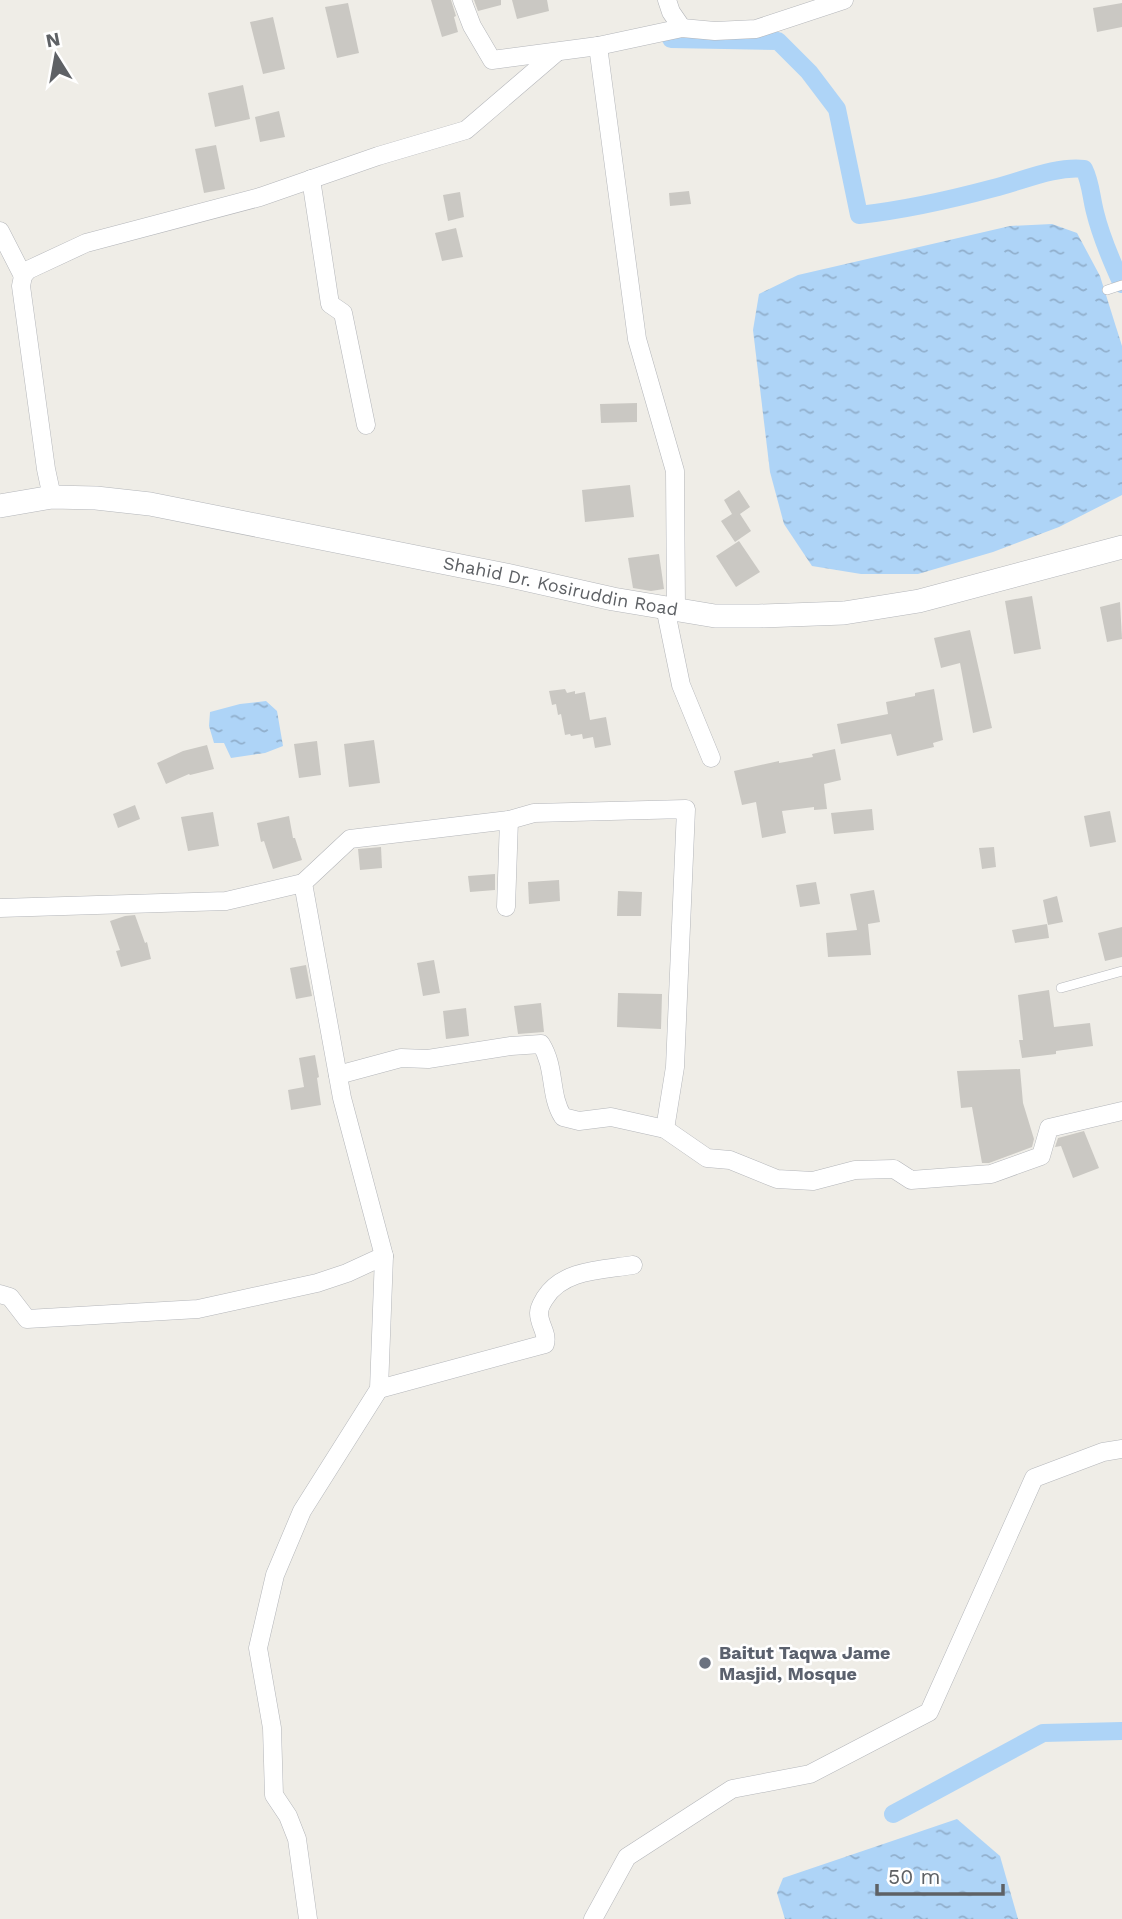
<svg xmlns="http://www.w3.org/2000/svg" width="1122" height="1919" font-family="'Work Sans',sans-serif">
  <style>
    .water { fill: url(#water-ripples) }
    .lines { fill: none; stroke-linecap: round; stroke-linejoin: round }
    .canal { stroke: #aed4f7; stroke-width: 18 }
    .building { fill: #cac8c3 }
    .service-casing { stroke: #b4b6ba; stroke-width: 10 }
    .minor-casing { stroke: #b4b6ba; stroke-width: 19 }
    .tertiary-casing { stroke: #b4b6ba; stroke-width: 24 }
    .service { stroke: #fff; stroke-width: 9 }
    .minor { stroke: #fff; stroke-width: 18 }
    .tertiary { stroke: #fff; stroke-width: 23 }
    .worship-dot { fill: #6b7280; stroke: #fff; stroke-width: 2.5 }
    .labels { text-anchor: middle; stroke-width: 5; stroke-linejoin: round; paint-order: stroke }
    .street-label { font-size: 18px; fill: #5e6165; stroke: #fff }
    .worship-label { font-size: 18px; font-weight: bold; fill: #5b616d; stroke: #fff; text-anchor: start }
  </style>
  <defs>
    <pattern id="water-ripples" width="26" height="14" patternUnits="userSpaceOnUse" patternTransform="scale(1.75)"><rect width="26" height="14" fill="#aed4f7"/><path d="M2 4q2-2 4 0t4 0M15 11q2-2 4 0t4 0" fill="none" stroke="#91afcc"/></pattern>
  </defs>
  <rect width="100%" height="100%" fill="#efede7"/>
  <g class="water">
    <polygon points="1052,224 1077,233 1100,276 1122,346 1122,495 1059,527 993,552 918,574 861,574 812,566 784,524 770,472 753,330 759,294 798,275 1010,226"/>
    <polygon points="266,701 277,711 283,746 265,753 231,758 224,743 214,743 209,726 210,712 240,704"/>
    <polygon points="957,1819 1000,1856 1018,1919 785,1919 777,1893 783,1878"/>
  </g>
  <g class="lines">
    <g class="canal">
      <path d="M 671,39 L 778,41 L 809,72 L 837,109 L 859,215 C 905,210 949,200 994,188 C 1023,181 1054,166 1084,169 C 1091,183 1091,197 1095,212 C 1101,237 1111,260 1122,284"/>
      <polyline points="893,1814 1043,1733 1122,1731"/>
    </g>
  </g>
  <g class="building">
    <polygon points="431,0 451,0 456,16 454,17 458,32 442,37"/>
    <polygon points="474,0 501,0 501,5 478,11"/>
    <polygon points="512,0 547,0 549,11 517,19"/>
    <polygon points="348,3 359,53 337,58 325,7"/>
    <polygon points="1122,3 1122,27 1097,32 1093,8"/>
    <polygon points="273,17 285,69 263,74 250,22"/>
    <polygon points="243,85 250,119 215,127 208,93"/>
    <polygon points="279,111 285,137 260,142 255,117"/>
    <polygon points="216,145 225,189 204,193 195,149"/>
    <polygon points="689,191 691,204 670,206 669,193"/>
    <polygon points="460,192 464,217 448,221 443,195"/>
    <polygon points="456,228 463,257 442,261 435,233"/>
    <polygon points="637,403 637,422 601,423 600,404"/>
    <polygon points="630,485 634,517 585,522 582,490"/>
    <polygon points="739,490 750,507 740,514 751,531 735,542 721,521 732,514 724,500"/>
    <polygon points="739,541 760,572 736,587 716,556"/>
    <polygon points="659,554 664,589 651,591 633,588 628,558"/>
    <polygon points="1032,596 1041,649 1014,654 1005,601"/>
    <polygon points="1120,602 1122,639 1107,642 1100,607"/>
    <polygon points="970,630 992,728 973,733 960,663 941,668 934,638"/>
    <polygon points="565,689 567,693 575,691 575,694 585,692 590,720 606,717 611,745 595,748 593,737 583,739 582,734 571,736 570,734 565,735 561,714 558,715 556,704 552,705 549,691"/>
    <polygon points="934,689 943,740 933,743 934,747 897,756 891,734 841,744 837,724 888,714 886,702 915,696 915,693"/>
    <polygon points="374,740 380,783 349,787 344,744"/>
    <polygon points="317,741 321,775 299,778 294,744"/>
    <polygon points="207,745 214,769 190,775 189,774 166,784 157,763 183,751"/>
    <polygon points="835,749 841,780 824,784 827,809 814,810 814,807 782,811 786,833 762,838 756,802 742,805 734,771 779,761 779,763 813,757 812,754"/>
    <polygon points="135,805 140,819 118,828 113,814"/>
    <polygon points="872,809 874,830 834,834 831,813"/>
    <polygon points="1110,811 1116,842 1090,847 1084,816"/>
    <polygon points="213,812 219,846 188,851 181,817"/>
    <polygon points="289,816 293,838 295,838 302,860 273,869 264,841 261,842 257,823"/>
    <polygon points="381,847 382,868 360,870 358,849"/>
    <polygon points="994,847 996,867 982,869 979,848"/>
    <polygon points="495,874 495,890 470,892 468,876"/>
    <polygon points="559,880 560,901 529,904 528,882"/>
    <polygon points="816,882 820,904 800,907 796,885"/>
    <polygon points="874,890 880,922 868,924 871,955 828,957 826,933 857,930 850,894"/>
    <polygon points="618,891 642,892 641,916 617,916"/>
    <polygon points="1057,896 1063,922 1048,925 1043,900"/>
    <polygon points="135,915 145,943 147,942 151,959 121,967 116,951 120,950 110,921 125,916"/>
    <polygon points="1047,924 1049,938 1015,943 1012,930"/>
    <polygon points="1122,927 1122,957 1105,961 1098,933"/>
    <polygon points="434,960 440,993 423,996 417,963"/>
    <polygon points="306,965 312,996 296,999 290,968"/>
    <polygon points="1049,990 1054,1027 1090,1023 1093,1046 1056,1051 1056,1054 1022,1058 1019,1040 1023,1040 1018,995"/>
    <polygon points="618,993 662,994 661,1029 617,1027"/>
    <polygon points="541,1003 544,1032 518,1034 514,1006"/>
    <polygon points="466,1008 469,1036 446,1039 443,1011"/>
    <polygon points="315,1055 319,1077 317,1078 321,1105 291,1110 288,1090 304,1087 299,1058"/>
    <polygon points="1020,1069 1023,1103 1034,1139 1032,1147 989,1163 982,1163 972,1107 961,1108 957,1071"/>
    <polygon points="1084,1131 1099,1168 1073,1178 1061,1146 1055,1147 1058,1138"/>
  </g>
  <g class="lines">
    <g class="service-casing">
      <g id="service">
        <polyline points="1107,290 1122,285"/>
        <polyline points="1061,988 1122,971"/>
      </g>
    </g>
    <g class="minor-casing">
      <g id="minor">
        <polyline points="462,0 472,26 492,60 598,46 682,28 715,31 756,29 844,0"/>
        <polyline points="667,0 671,12 682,28"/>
        <polyline points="598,46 637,339 675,471 676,608"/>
        <polyline points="311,179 330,304 343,313 366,425"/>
        <polyline points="0,231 23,276"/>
        <polyline points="52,497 46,469 21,286 23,276 28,270 86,243 260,197 378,156 466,130 557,52"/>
        <polyline points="665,607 681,685 711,758"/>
        <polyline points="506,907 509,820"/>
        <polyline points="0,908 226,901 303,883"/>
        <path d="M 338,1075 L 401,1058 L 428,1059 L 511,1046 L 541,1044 C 556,1068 549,1095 563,1117 L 579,1121 L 611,1117 L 665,1129 L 707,1158 L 730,1160 L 777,1179 L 813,1181 L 855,1170 L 894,1169 L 911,1180 L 991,1174 L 1041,1156 L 1049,1128 L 1122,1111"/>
        <polyline points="0,1294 10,1297 27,1319 198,1309 317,1283 347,1273 384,1256"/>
        <path d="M 379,1389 L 545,1344 C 548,1333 539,1325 539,1313 C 539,1307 542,1303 545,1298 C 563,1269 603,1270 633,1265"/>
        <polyline points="308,1919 297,1839 288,1816 274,1795 272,1728 258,1648 275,1575 302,1511 379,1389 384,1256 342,1098 303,883 350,839 509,820 534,813 686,809 675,1067 665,1129"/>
        <polyline points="593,1919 627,1857 732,1789 810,1774 929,1712 1034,1478 1103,1452 1122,1449"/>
      </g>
    </g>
    <g class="tertiary-casing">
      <g id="tertiary">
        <path id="s1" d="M 0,506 L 52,497 L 96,498 L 150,504 L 506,575 L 613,599 L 715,616 L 759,616 L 844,613 L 919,601 L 1122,547"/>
      </g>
    </g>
    <use href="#service" class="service"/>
    <use href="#minor" class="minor"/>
    <use href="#tertiary" class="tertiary"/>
  </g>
  <circle class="worship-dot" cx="705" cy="1663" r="7"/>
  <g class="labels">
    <g class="street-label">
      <text dy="6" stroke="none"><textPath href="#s1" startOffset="570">Shahid Dr. Kosiruddin Road</textPath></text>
    </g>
    <g class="worship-label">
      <text x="719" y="1659">Baitut Taqwa Jame<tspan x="719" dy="21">Masjid, Mosque</tspan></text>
    </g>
  </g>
  <g transform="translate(56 56) rotate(349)" stroke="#ffffff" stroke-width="5" paint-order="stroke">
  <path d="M0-5L12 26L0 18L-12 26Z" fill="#5e6165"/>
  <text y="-10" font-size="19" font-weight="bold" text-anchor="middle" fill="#5e6165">N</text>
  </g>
  <path d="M877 1884v10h126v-10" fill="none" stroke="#5e6165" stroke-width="3.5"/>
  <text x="888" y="1884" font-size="21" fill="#5e6165" stroke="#ffffff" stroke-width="5" paint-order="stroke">50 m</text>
</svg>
